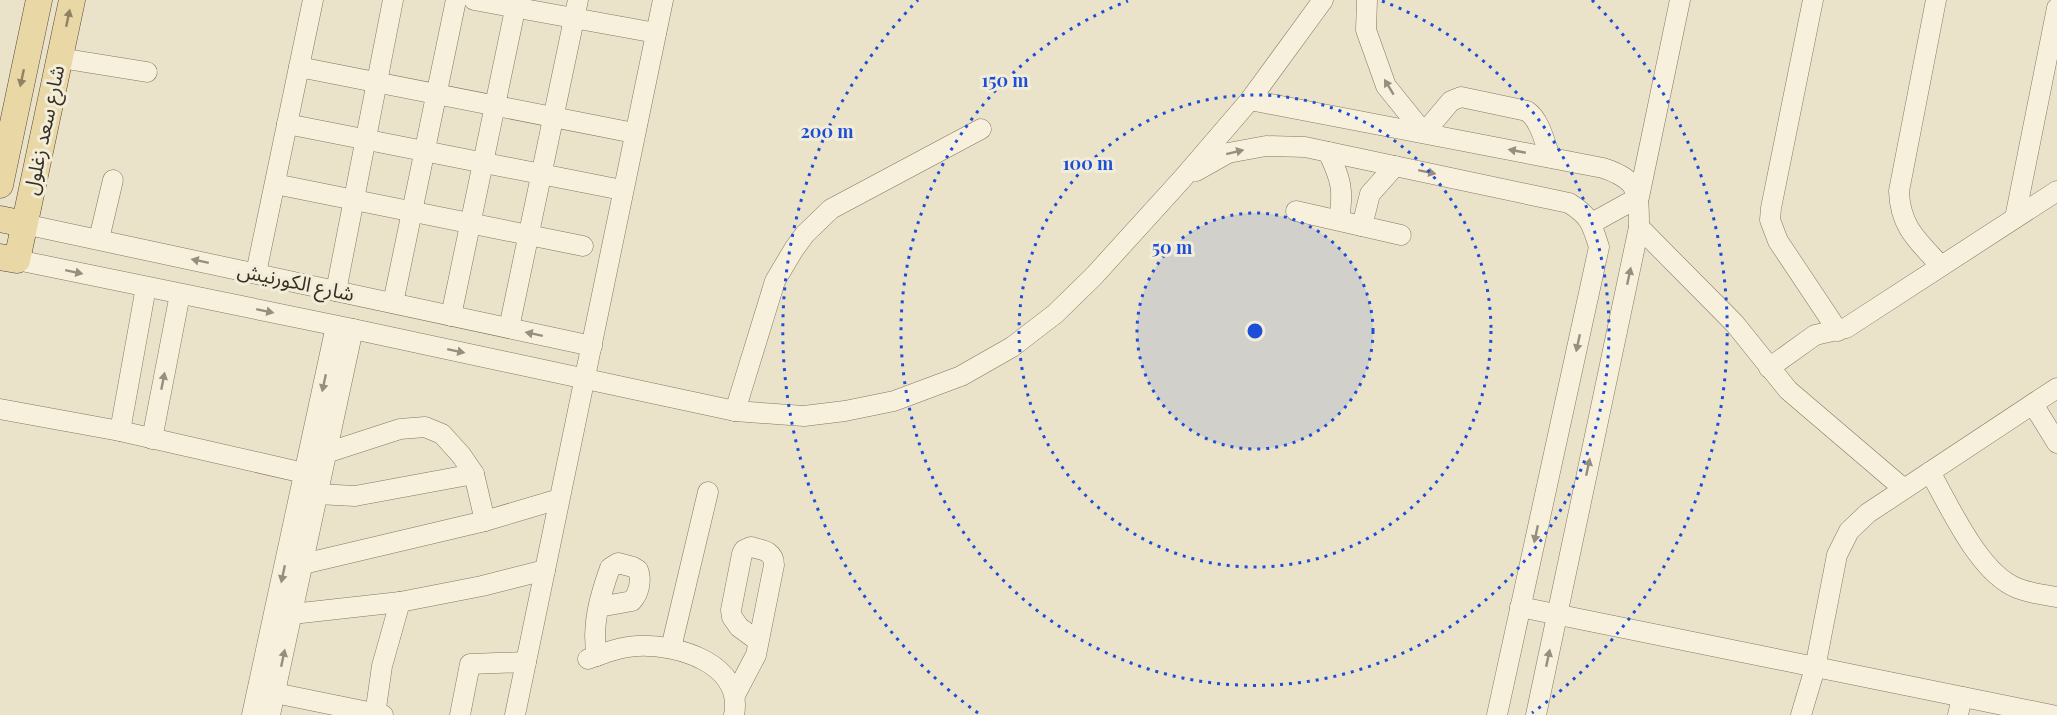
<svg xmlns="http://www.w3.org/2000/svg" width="2057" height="715" font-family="'Playfair Display','Noto Sans Arabic',serif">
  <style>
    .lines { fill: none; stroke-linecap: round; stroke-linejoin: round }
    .minor-casing { stroke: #857660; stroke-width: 21 }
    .major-casing { stroke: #544533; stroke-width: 27 }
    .minor { stroke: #f6f0dc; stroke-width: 20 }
    .major { stroke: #e9d8a6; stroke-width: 26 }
    .oneway { fill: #908364 }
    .oneway2 { fill: #968f7f }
    .ring { fill: none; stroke: #1d4ed8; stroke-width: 3; stroke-dasharray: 3 6 }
    .labels { text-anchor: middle; stroke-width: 6; stroke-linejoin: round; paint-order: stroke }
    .street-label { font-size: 20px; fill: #372e22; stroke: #f2edd9 }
    .centre { fill: #1d4ed8; stroke: #f2edd9; stroke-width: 3 }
    .ring-label { font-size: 18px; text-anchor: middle; font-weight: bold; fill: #1d4ed8; stroke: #f2edd9; stroke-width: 6; stroke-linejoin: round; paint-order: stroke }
  </style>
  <rect width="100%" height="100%" fill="#eae3ca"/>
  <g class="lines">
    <g class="minor-casing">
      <g id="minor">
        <polyline points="474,0 656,33"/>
        <path d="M 1367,0 L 1366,30 L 1386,86 L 1424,133 L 1451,101 L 1461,97 L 1527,111 C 1540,120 1545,143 1550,157"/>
        <polyline points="1813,0 1771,208 1770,220 1778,241 1838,331"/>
        <path d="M 1936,0 L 1899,191 C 1900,227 1918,241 1941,266"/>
        <polyline points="60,58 147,72"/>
        <polyline points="299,67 634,133"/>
        <path d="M 1250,100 L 1603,168 C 1639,180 1639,192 1639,227 L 1536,715"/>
        <polyline points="287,124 622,190"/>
        <path d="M 1328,152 C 1341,179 1344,190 1339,220"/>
        <path d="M 1196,171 L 1228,153 L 1266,146 L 1305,147 L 1569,203 C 1590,216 1592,224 1599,247 L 1497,715"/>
        <polyline points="275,184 583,246"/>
        <polyline points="1296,211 1401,235"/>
        <polyline points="2015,218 2057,8"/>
        <polyline points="1592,223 1639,197 1680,0"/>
        <polyline points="24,224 592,346"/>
        <polyline points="1362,226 1370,194 1395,166"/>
        <polyline points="1639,227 1735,324 1788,390 1904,489"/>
        <polyline points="99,239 113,180"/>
        <polyline points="17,260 353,329 735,411 804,416 845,411 894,401 961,376 1012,347 1055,314 1094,276 1183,178 1250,100 1323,0"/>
        <polyline points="256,273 313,0"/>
        <polyline points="336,291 393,0"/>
        <polyline points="393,303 456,0"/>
        <polyline points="451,316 517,0"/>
        <polyline points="509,328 578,0"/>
        <polyline points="1769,368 1815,335 1846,328 2057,191"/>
        <polyline points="2033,404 2057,443"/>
        <polyline points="0,409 120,431 317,476"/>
        <polyline points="735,411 775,281 794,249 805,234 831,209 981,129"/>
        <polyline points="120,431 146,287"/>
        <polyline points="152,439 180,294"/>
        <polyline points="326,453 400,429 425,427 442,434 461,455 474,474 485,521"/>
        <path d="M 1930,472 C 1950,507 1979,573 2017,588 C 2029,593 2044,595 2057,597"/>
        <polyline points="317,494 355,496 474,474"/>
        <polyline points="303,564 485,521 559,499"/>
        <polyline points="1520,607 2052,715"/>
        <polyline points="292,614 400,602 482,586 545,570"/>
        <polyline points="671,648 708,492"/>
        <path d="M 597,656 C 591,626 600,596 610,568 L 618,563 L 633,567 L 638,570 C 642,580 639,593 632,601 L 599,607"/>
        <path d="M 588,659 C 604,653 620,647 638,646 C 678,644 744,664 734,715"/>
        <polyline points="275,693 383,715"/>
        <path d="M 735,695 L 756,655 L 774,565 C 774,551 763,550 751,547 L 744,550 L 742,554 L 731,610 L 732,617 L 739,627 L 758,641"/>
        <polyline points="252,715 336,326"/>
        <polyline points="270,715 353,329"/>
        <polyline points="375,715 382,666 400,602"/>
        <polyline points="460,715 470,664 526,662"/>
        <polyline points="515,715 663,0"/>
        <polyline points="1801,715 1815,668 1837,555 1849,531 1868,513 2057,388"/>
        <polyline points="1958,715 1962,697"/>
      </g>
    </g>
    <g class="major-casing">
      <g id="major">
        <polyline points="0,185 39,0"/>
        <polyline points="0,219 24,224"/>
        <polyline points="0,257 17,260 72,0"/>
      </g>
    </g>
    <use href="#minor" class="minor"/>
    <use href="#major" class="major"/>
  </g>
  <defs><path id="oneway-solid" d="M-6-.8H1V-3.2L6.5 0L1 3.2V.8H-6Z" transform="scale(1.5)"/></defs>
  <g class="oneway">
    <use href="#oneway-solid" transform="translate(68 18) rotate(-78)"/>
    <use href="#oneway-solid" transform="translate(22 78) rotate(102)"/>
  </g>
  <g class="oneway2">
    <use href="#oneway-solid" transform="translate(1389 87) rotate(-121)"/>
    <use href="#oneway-solid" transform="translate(1517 151) rotate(-169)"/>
    <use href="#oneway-solid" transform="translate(1235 152) rotate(-14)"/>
    <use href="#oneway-solid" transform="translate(1427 172) rotate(12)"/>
    <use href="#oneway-solid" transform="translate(200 261) rotate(-168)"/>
    <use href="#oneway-solid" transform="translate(74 272) rotate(12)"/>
    <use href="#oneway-solid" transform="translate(1629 276) rotate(-78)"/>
    <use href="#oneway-solid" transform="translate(265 311) rotate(12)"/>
    <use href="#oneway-solid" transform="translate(534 334) rotate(-168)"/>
    <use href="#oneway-solid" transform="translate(1578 343) rotate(102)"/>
    <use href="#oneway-solid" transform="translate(456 351) rotate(12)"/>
    <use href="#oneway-solid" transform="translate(163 381) rotate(-79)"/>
    <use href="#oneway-solid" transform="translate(324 383) rotate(102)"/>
    <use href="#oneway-solid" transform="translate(1588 467) rotate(-78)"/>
    <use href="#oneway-solid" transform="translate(1536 534) rotate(102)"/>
    <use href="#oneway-solid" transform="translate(283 574) rotate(102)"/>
    <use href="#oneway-solid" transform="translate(283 658) rotate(-78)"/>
    <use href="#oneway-solid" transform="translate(1548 658) rotate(-78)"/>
  </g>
  <circle cx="1255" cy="331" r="118" fill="#1d4ed8" fill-opacity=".12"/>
  <g class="ring">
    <circle cx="1255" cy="331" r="118"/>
    <circle cx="1255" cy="331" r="236"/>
    <path d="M1382 1A354 354 0 1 1 1128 1"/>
    <path d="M978 713A472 472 0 0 1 918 0M1592 0A472 472 0 0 1 1532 713"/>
  </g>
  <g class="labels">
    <g class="street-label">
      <text transform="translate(44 130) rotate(-78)" y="7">شارع سعد زغلول</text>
      <text transform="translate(296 282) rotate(12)" y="7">شارع الكورنيش</text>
    </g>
  </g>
  <circle cx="1255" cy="331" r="9" class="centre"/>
  <g class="ring-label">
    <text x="1005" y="87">150 m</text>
    <text x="827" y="138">200 m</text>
    <text x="1088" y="170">100 m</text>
    <text x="1172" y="254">50 m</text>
  </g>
</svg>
